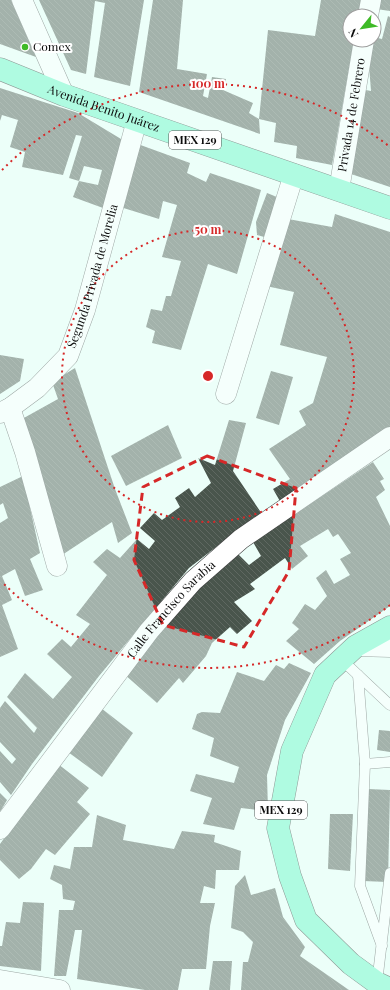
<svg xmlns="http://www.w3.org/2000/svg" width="390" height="990" font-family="'Playfair Display',serif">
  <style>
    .building { fill: url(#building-back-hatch) }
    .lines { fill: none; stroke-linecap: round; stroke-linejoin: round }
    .service-casing { stroke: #3f3f3f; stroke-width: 11 }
    .minor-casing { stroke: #3f3f3f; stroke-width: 21 }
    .primary-casing { stroke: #1d1d1d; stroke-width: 23 }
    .service { stroke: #fff; stroke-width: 10 }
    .minor { stroke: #fff; stroke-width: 20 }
    .primary { stroke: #64f7c3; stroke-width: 22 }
    .marked { fill: none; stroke: #d62828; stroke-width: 3; stroke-dasharray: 8 5; stroke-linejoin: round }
    .ring { fill: none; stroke: #d62828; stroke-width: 2; stroke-dasharray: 2 4 }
    .poi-dot { fill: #3eba26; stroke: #fff; stroke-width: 1.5 }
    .labels { text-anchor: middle; stroke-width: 4; stroke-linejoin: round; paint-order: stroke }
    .shield { fill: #fff; stroke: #555; stroke-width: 1 }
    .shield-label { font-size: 11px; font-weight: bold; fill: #0c0c0c }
    .poi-label { font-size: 12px; fill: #0c0c0c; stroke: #fff; text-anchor: start }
    .street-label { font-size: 12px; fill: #0c0c0c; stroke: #fff }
    .centre { fill: #d62828; stroke: #fff; stroke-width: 2 }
    .ring-label { font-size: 12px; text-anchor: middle; font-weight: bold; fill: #d62828; stroke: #fff; stroke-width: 4; stroke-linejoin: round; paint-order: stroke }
  </style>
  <defs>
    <pattern id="building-back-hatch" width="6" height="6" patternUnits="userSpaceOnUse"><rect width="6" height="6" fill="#49554c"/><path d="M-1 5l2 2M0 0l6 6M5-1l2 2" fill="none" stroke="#5f6861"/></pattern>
  </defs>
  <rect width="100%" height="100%" fill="#ecfff9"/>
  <g class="building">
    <polygon points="0,0 11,0 36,57 0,44"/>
    <polygon points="39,0 144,0 130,86 94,77 105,3 95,1 86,74 71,70"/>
    <polygon points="153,0 183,0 177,69 207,74 203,96 208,98 212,77 226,79 223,90 253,103 249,113 259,119 260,134 139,92"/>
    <polygon points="321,0 364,0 360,16 350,16 350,40 354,40 332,165 296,158 297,146 274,142 276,123 259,119 268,30 315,36"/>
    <polygon points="378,0 390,0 390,11 376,9"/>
    <polygon points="388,16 390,17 390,187 345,172 360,89 371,91 367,40 374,40 374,37 382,39"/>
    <polygon points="0,88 78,113 126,142 103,208 73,197 79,181 98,185 102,170 84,166 79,181 69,178 82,136 76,135 63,175 22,167 25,152 10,147 18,120 2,115 0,121"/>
    <polygon points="135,143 190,163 187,173 206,182 210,173 261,190 237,274 208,264 181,350 152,343 155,331 146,327 151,309 162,311 166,296 171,296 181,261 162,257 177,205 163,201 159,219 117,206"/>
    <polygon points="267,193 282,199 268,238 257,235 256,222"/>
    <polygon points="335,214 390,232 390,430 281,503 273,489 290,479 269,449 306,425 299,411 313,403 327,357 280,345 294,292 266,286 288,219 332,227"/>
    <polygon points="0,355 24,359 20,381 0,394"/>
    <polygon points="75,368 115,489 132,533 118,543 112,522 59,557 22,419 58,399 52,382"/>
    <polygon points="271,371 293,377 279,425 256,418"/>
    <polygon points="229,420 246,423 233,471 262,514 247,523 189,568 99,676 32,764 11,795 0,782 0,751 12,764 16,759 0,742 0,708 5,701 34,733 37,728 7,697 25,673 53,699 72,677 47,654 62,639 71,647 90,624 76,615 107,575 93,562 107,549 120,558 137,539 149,549 155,541 140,528 154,513 162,520 180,507 175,498 189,488 195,497 211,483 198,458 215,465"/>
    <polygon points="168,425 182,458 126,486 111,456"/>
    <polygon points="373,462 384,479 380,481 385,490 376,497 390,526 390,606 340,641 314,664 286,641 299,629 292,623 305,604 315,610 327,596 316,578 326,570 334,584 350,575 340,559 351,553 338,534 333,537 328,529 300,546 308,556 292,569 285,558 250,584 255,589 234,602 252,621 237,634 230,627 212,643 206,656 183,683 179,678 157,703 124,674 205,581 236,552 249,565 261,556 253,542"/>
    <polygon points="23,476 40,553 30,559 43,590 25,596 15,569 2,576 12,600 2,605 18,649 0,657 0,523 8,518 3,503 0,505 0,487"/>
    <polygon points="289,663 311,673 285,720 267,775 268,811 241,808 234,830 203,824 212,798 190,791 196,774 234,783 239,767 210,756 214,738 192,729 197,714 202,712 220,713 237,672 264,681 276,665 284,669"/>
    <polygon points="101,708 133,733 102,777 68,752"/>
    <polygon points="379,730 390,731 390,752 377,750"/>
    <polygon points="58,764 89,788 77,802 90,814 55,855 46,849 31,869 19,879 0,860 0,844"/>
    <polygon points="368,789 390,790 388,882 363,881"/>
    <polygon points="0,793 7,800 0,812"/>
    <polygon points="330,814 353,814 350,871 328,869"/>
    <polygon points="97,815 126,825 123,840 174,849 182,831 215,835 214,842 241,851 239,870 216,870 215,889 204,886 200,903 215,903 210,926 206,969 182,969 178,990 145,990 77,979 82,930 75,930 66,976 54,976 59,910 73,910 75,901 63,899 62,885 50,879 54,865 70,869 74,847 92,847"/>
    <polygon points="245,875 251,895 275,888 283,917 305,947 300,956 349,990 241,990 243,962 248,962 253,942 243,932 231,928 235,886"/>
    <polygon points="23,902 44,903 41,971 0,966 0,946 2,946 6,922 20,923"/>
    <polygon points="213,961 232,961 230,990 209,990"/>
  </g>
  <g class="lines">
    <g class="service-casing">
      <g id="service">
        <polyline points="342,660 390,705"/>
        <polyline points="358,675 365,764 390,762"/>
        <polyline points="365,764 360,886 382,946"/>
        <polyline points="377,983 390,873"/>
      </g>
    </g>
    <g class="minor-casing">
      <g id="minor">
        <polyline points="22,0 64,95"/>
        <polyline points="368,16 371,0"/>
        <path id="s1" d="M 339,190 L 364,40"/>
        <polyline points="226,394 294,174"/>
        <polyline points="10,408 25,452 57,566"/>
        <path id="s2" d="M 0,413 L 10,408 L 37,388 L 68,356 L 85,310 L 137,120"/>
        <polyline points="356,646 390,647"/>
        <path id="s3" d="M 0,829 L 149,631 L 193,581 L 241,539 L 390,437"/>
        <polyline points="0,980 60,990"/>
      </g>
    </g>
    <g class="primary-casing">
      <g id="primary">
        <path id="s4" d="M 0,69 L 64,95 L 390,208"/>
        <polyline points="390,627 356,646 325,675 292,751 278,828 290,876 306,920 351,964 377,983 390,989"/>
      </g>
    </g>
    <use href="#service" class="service"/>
    <use href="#minor" class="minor"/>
    <use href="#primary" class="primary"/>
  </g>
  <path d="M0 0H390V990H0ZM 207,456 L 296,488 L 289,571 L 244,647 L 163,625 L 134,560 L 143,487 Z" fill="#ecfff9" fill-opacity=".55" fill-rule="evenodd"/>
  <path class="marked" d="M 207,456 L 296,488 L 289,571 L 244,647 L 163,625 L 134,560 L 143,487 Z"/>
  <g class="ring">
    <circle cx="208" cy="376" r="146"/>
    <path d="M390 605A292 292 0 0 1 2 582M2 170A292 292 0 0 1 390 147"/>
  </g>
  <circle class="poi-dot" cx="25" cy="47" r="4"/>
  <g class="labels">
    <g class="shield">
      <rect x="169" y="131" width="52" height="18" rx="3"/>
      <rect x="255" y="801" width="52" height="18" rx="3"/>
    </g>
    <g class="shield-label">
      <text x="195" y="144">MEX 129</text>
      <text x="281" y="814">MEX 129</text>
    </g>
    <g class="poi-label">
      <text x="33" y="51">Comex</text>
    </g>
    <g class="street-label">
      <text dy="4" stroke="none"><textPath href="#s4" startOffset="111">Avenida Benito Juárez</textPath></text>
      <text dy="4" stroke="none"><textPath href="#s1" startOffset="76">Privada 14 de Febrero</textPath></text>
      <text dy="4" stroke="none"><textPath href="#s2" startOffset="173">Segunda Privada de Morelia</textPath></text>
      <text dy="4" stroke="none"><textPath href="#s3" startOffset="279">Calle Francisco Sarabia</textPath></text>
    </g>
  </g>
  <circle cx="208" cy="376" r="6" class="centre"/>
  <g class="ring-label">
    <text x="208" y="88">100 m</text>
    <text x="208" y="234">50 m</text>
  </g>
  <g transform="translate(362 28) rotate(240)"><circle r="19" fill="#ffffff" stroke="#9e9e9e"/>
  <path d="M0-3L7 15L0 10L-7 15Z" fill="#3eba26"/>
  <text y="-6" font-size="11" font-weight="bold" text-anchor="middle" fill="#0c0c0c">N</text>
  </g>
</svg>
